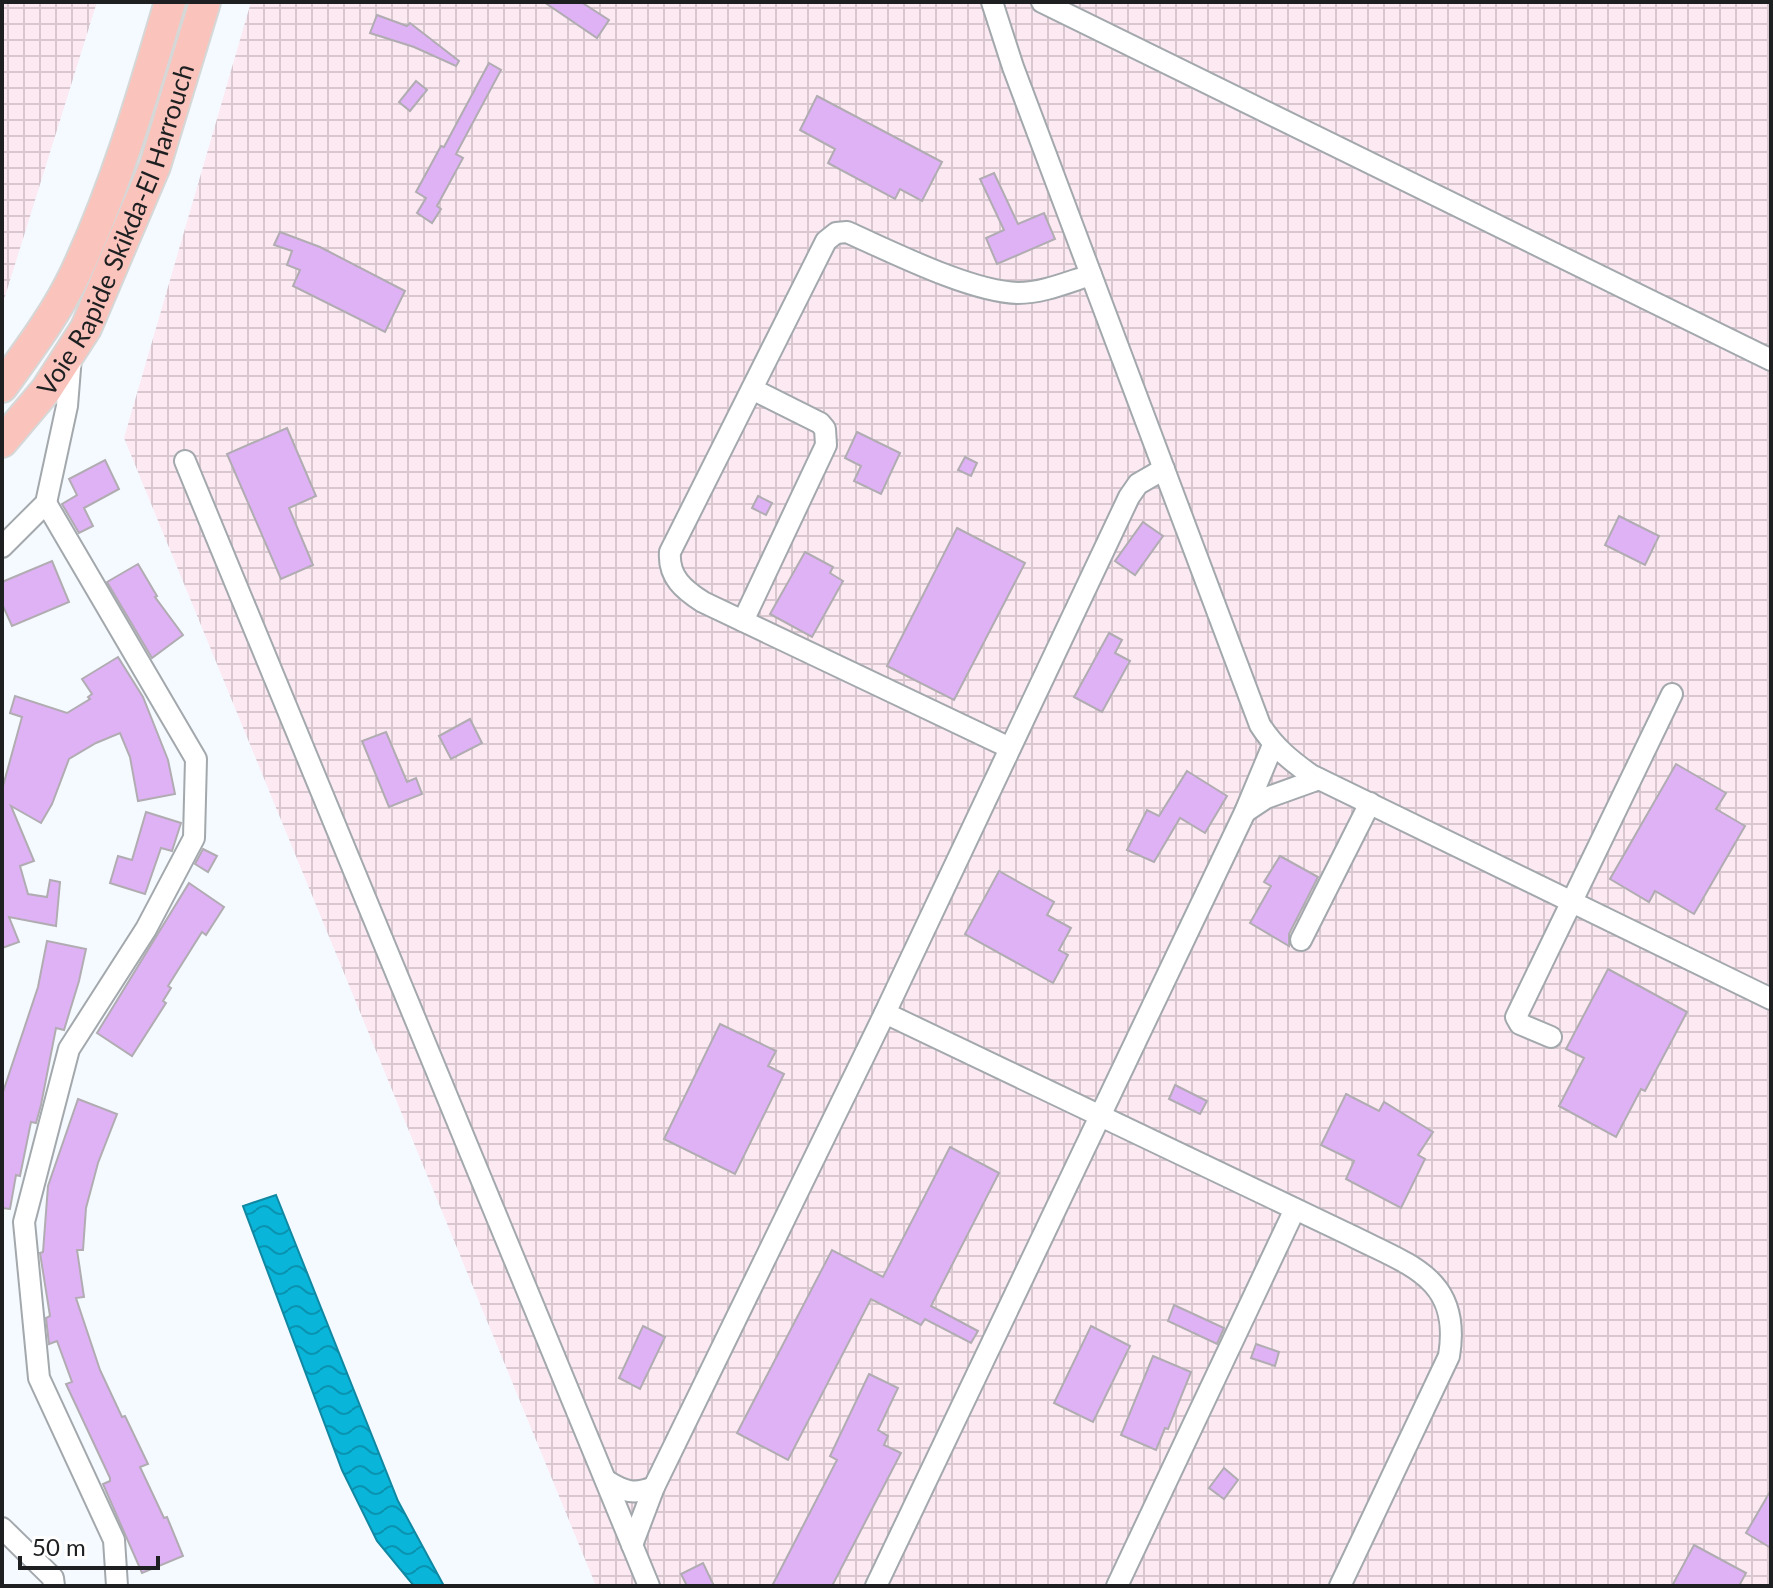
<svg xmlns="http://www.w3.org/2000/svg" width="1773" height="1588" font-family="Lato,sans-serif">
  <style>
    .industrial { fill: url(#industrial-grid) }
    .water { fill: url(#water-waves); stroke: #1088a2; stroke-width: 2 }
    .building { fill: #dfb2f5; stroke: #b0acb2; stroke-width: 2 }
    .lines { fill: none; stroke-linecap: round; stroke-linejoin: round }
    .minor-casing { stroke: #a2a8ac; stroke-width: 24 }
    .highway-casing { stroke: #d6d7d7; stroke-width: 34 }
    .minor { stroke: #fff; stroke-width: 20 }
    .highway { stroke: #fac4bd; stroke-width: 30 }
    .labels { text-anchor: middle; stroke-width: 6; stroke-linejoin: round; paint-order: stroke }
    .street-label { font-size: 26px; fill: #1d1f21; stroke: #fff }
  </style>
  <defs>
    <pattern id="industrial-grid" width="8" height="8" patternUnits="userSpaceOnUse" patternTransform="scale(2)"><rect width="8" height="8" fill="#fde9f2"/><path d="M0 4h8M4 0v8" fill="none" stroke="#d8c7cf"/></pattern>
    <pattern id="water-waves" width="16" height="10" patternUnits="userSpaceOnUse" patternTransform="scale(2)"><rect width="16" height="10" fill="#0ab5da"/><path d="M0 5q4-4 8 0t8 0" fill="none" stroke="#0a93b0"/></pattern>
  </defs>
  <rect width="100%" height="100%" fill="#f4faff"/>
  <g class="industrial">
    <polygon points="2,2 97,2 2,306"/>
    <polygon points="251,2 1771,2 1771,1586 596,1586 124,438"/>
  </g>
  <polygon class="water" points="276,1195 398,1501 444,1586 414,1586 377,1541 342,1470 243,1206"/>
  <g class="building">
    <polygon points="544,2 581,2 609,20 597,38"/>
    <polygon points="377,15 407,26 410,23 459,61 456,66 414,47 370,33"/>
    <polygon points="489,63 501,70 456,154 463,158 437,206 441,209 432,223 417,213 426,198 416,192 441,146 444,147"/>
    <polygon points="416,81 427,90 410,111 399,102"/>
    <polygon points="817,96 942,162 922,201 900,189 895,199 828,163 835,149 800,130"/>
    <polygon points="994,173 1018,224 1044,213 1055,239 997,264 986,238 1004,230 980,179"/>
    <polygon points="280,232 320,247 405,291 385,332 293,286 300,270 287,265 292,251 274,245"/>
    <polygon points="287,428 316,496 289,508 313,565 281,579 227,454"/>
    <polygon points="857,432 900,453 881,494 854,481 861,466 845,458"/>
    <polygon points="965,457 977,463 971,476 958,470"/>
    <polygon points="105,460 119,489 84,508 93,526 79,533 62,504 77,495 69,479"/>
    <polygon points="758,496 772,503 766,515 752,508"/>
    <polygon points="1619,516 1659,536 1645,565 1605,545"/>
    <polygon points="1143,522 1163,536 1135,575 1115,561"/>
    <polygon points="957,528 1025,563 954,700 887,666"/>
    <polygon points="805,552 833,567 830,573 843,581 812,637 770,614"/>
    <polygon points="52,561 69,602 12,626 2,604 2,582"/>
    <polygon points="138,564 157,596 155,597 183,635 152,658 107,582"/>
    <polygon points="1109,633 1122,640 1115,653 1130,661 1102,712 1074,697"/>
    <polygon points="118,657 143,697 168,760 175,794 138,801 130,757 120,733 96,743 69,759 52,804 41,823 11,806 34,861 20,866 28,894 47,897 50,880 60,882 56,926 9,917 19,942 2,948 2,785 3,786 22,717 10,713 15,696 67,713 90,699 88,697 92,694 82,679"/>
    <polygon points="470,719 482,743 451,759 439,736"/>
    <polygon points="386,732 407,782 416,778 422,794 389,807 362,741"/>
    <polygon points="1676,764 1726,793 1716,809 1745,826 1694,914 1655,891 1649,902 1610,879"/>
    <polygon points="1187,771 1227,796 1205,833 1180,818 1154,862 1127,850 1147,810 1159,816"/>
    <polygon points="146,812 181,823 172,851 161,848 145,894 110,883 118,856 132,860"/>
    <polygon points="203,849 217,856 208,872 195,864"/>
    <polygon points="1280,856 1318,877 1289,934 1289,946 1250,923 1271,886 1264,882"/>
    <polygon points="999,871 1054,902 1047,915 1071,928 1059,950 1068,955 1053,983 965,934"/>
    <polygon points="189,883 224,907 206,935 202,932 168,986 171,988 163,1001 166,1003 132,1056 97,1033"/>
    <polygon points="47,941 86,949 79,981 64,1030 56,1028 41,1105 36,1123 31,1122 20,1176 16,1175 10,1209 2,1208 2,1095 38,987"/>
    <polygon points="1608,969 1687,1012 1645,1091 1641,1089 1616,1137 1559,1106 1584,1058 1566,1049"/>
    <polygon points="720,1024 776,1051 768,1066 784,1074 735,1174 664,1139"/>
    <polygon points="1175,1085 1207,1101 1200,1114 1169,1099"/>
    <polygon points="1346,1094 1379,1111 1384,1102 1433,1132 1418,1155 1425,1159 1401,1208 1346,1179 1354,1161 1321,1145"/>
    <polygon points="78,1099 117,1114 98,1163 86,1208 83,1250 77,1250 84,1297 76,1298 100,1370 122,1417 125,1416 148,1464 140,1467 164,1518 167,1517 183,1556 142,1573 103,1484 110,1481 110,1478 66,1384 72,1382 57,1341 49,1344 46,1318 50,1316 40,1253 43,1252 48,1186"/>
    <polygon points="950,1147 999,1173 931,1306 978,1331 971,1343 925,1319 921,1325 871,1299 788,1460 737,1433 832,1250 883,1277"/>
    <polygon points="1174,1305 1224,1328 1217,1344 1168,1321"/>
    <polygon points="643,1326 665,1337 640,1389 619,1378"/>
    <polygon points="1091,1326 1130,1346 1093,1422 1054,1403"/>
    <polygon points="1256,1344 1279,1352 1275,1366 1251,1358"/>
    <polygon points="1153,1356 1191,1372 1168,1429 1165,1428 1156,1450 1121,1435"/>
    <polygon points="869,1374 898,1388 878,1430 888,1436 884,1445 901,1453 832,1586 772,1586 837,1460 830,1456"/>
    <polygon points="1224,1468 1238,1480 1224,1499 1209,1488"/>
    <polygon points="1771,1490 1771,1548 1746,1533"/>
    <polygon points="1694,1545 1746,1573 1739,1586 1672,1586"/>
    <polygon points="703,1563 714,1586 687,1586 681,1574"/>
  </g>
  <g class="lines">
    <g class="minor-casing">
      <g id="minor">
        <path d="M 992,2 L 1013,67 L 1260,725 C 1274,747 1290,760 1311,775 L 1771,999"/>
        <polyline points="1042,2 1771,360"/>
        <polyline points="185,461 649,1586"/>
        <polyline points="46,503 196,759 194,838 146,929 69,1049 24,1222 39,1378 114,1540 117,1586"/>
        <polyline points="2,547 46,503 67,406 71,356"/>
        <polyline points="743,621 826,445 825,429 820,423 752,389"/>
        <path d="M 1010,748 L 703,602 C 684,590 668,577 670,552 L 826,241 L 836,233 L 847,232 C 892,252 971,292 1018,293 C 1043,293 1068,282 1091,275"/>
        <polyline points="1245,812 1266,798 1319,779"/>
        <polyline points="1301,940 1370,803"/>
        <path d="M 885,1013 L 1352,1236 C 1409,1265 1462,1278 1449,1356 L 1340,1586"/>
        <polyline points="1551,1037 1520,1024 1516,1017 1672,694"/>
        <path d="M 607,1481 C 625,1492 634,1495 654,1487"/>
        <polyline points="2,1528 53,1578 54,1586"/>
        <polyline points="632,1545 654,1487 885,1013 1129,497 1138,484 1164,469"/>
        <polyline points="876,1586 1245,812 1273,745"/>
        <polyline points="1117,1586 1295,1209"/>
      </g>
    </g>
    <g class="highway-casing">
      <g id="highway">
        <path d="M 2,387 C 28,351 56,314 75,274 C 116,187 143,94 170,2"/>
        <path id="s1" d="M 2,442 L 46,390 L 86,328 L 155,166 L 205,2"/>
      </g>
    </g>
    <use href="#minor" class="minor"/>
    <use href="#highway" class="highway"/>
  </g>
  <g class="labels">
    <g class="street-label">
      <text dy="9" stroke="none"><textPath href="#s1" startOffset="244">Voie Rapide Skikda-El Harrouch</textPath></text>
    </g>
  </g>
  <rect width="1773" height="1588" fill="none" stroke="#1d1f21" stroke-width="8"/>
  <path d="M20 1556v12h138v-12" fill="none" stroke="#1d1f21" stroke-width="4"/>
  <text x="32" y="1556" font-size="24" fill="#1d1f21" stroke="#ffffff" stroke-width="6" paint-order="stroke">50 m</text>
</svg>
